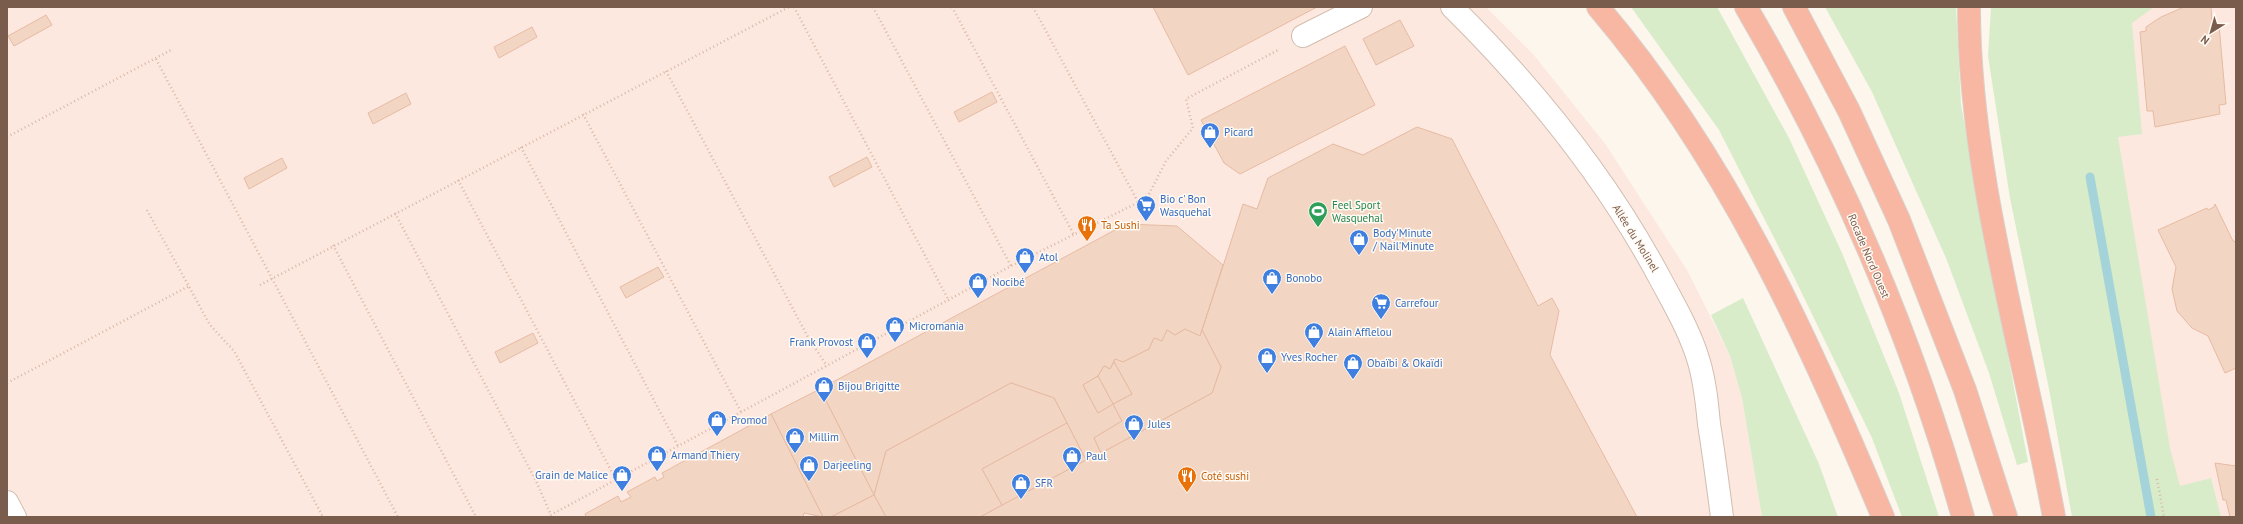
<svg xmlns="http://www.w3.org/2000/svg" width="2243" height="524" font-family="'PT Sans',sans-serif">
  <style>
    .commercial { fill: #fde8e0 }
    .green { fill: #d8ecc9 }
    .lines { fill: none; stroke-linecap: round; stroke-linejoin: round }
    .stream { stroke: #a5d3da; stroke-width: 9 }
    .building { fill: #f3d5c3; stroke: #e6bba3; fill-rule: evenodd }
    .minor-casing { stroke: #d1beb0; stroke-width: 24 }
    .highway-casing { stroke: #dad1cd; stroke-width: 24 }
    .path { stroke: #d9b8a5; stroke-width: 2.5; stroke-dasharray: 1 3; stroke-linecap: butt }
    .minor { stroke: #fff; stroke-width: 22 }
    .highway { stroke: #f7b7a3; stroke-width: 22 }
    .labels { text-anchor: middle; stroke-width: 3; stroke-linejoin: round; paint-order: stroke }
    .shop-label { font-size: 11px; fill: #366cbe; stroke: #fffaf3; text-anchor: start }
    .leisure-label { font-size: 11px; fill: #27864d; stroke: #fffaf3; text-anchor: start }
    .food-label { font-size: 11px; fill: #c56008; stroke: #fffaf3; text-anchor: start }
    .street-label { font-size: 11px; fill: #7a5c4d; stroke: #fffaf3 }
  </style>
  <rect width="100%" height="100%" fill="#fdf6ec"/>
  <g class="commercial">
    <polygon points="7,7 1486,7 1533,54 1606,145 1687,270 1730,356 1742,398 1762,517 7,517"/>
    <polygon points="2056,7 2236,7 2236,517 2133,517"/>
  </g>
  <g class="green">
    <polygon points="1631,7 1717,7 1789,138 1842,253 1899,393 1939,517 1902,517 1872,438 1794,277 1719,130"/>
    <polygon points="1825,7 1956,7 1961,105 2028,462 2017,465 1989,373 1946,258 1872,92"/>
    <polygon points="1991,7 2154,7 2132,23 2142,134 2118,137 2170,448 2180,486 2211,478 2221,517 2072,517 2049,389 2010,198 1988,56"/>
    <polygon points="1743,298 1819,464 1838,517 1762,517 1742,398 1730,356 1711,315"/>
  </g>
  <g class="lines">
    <polyline class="stream" points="2090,177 2151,517"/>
  </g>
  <g class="building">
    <polygon points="1153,7 1317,7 1188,75"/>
    <polygon points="2184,7 2211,7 2212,25 2219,25 2226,104 2219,105 2220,114 2155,127 2153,111 2147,111 2140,32 2146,31 2146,27 2161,17"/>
    <polygon points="46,15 52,25 14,46 8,36"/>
    <polygon points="1400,20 1414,46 1376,65 1363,39"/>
    <polygon points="532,27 537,37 499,58 494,47"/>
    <polygon points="1345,46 1375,105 1240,174 1224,163 1201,120"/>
    <polygon points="992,92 997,102 959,122 954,112"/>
    <polygon points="406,93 411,104 373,124 368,113"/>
    <path d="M 1417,127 L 1452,139 L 1538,306 L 1552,298 L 1559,311 L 1550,355 L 1637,517 L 980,517 L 1086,460 L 1054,398 L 1011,383 L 886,451 L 874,495 L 820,389 L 1126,224 L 1177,226 L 1223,265 L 1202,330 L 1226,257 L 1243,204 L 1257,209 L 1268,178 L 1333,144 L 1363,155 ZM 1185,329 L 1200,336 L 1202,330 L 1221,367 L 1212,393 L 1101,453 L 1094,438 L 1122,421 L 1113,404 L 1098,413 L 1083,385 L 1098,376 L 1104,366 L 1110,369 L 1115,359 L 1123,362 L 1149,349 L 1154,338 L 1162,341 L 1167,330 L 1175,335 Z"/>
    <polygon points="867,157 872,167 834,187 829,177"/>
    <polygon points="282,158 287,168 249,189 244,178"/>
    <polygon points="2215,204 2233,241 2236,242 2236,368 2225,373 2208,336 2192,328 2177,311 2172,289 2176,267 2158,230 2207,208 2208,210 2214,207"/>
    <polygon points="658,267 664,277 626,298 620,287"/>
    <polygon points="1185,329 1200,336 1202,330 1221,367 1212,393 1101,453 1094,438 1122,421 1113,404 1132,394 1114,362 1115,359 1123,362 1149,349 1154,338 1162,341 1167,330 1175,335"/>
    <polygon points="533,333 538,343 500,363 495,352"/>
    <polygon points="1114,362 1132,394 1113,404 1098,376 1104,366 1110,369"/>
    <polygon points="1098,376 1113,404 1098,413 1083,385"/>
    <polygon points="1011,383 1054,398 1067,423 982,469 1002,505 980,517 886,517 874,495 886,451"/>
    <polygon points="820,389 874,495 831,517 823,517 771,414"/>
    <polygon points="771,414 823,517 804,513 803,517 586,517 585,514 618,496 621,502 631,497 627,492 655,477 657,481 664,477 662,473"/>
    <polygon points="1067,423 1086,460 1002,505 982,469"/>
    <polygon points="2215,463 2236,466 2236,517 2230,517 2226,500 2223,500"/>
    <polygon points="874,495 886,517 831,517"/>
  </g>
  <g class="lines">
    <g class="minor-casing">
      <g id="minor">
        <path d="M 1452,7 C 1535,89 1607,178 1662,282 C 1676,308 1691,334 1699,362 C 1705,382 1707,403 1709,424 C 1714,455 1718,486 1722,517"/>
        <polyline points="1303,36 1361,7"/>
        <polyline points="7,502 15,517"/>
      </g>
    </g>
    <g class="highway-casing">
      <g id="highway">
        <path d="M 1598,7 C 1726,157 1808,337 1883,517"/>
        <path d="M 1746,7 C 1839,166 1913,339 1963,517"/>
        <polyline points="1794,7 1849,111 1899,220 1965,390 2006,517"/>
        <path d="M 1969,7 C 1969,175 2024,351 2054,517"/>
      </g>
    </g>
    <g class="path">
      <polyline points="794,7 949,301"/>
      <polyline points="873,7 1011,266"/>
      <polyline points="952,7 1074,235"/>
      <polyline points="1033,7 1138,202"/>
      <polyline points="156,59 398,517"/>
      <polyline points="666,71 809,339 827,366"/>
      <polyline points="583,114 741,412"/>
      <polyline points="7,137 171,50"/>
      <polyline points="521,147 678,446"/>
      <polyline points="458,180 616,480"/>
      <polyline points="147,210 210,325 234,351 323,517"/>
      <polyline points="395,213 536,481 551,515"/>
      <polyline points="333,245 476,517"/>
      <polyline points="260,285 789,7"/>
      <polyline points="7,383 189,286"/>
      <polyline points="2157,479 2164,517"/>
      <polyline points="547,517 1011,266 1147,198 1166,161 1193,128 1186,99 1280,49"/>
    </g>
    <use href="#minor" class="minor"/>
    <use href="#highway" class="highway"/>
  </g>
  <defs>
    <g id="shop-pin" transform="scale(1)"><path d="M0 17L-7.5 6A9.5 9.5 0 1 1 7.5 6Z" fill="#3f7fe0" stroke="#fffaf3"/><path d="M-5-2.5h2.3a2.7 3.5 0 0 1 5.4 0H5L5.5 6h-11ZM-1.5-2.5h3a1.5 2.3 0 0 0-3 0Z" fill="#fff"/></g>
    <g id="supermarket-pin" transform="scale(1)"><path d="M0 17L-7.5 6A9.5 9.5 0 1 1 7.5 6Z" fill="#3f7fe0" stroke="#fffaf3"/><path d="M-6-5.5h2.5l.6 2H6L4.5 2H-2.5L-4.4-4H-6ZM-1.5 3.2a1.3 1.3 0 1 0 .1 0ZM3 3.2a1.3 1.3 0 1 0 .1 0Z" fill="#fff"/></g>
    <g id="stadium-pin" transform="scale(1)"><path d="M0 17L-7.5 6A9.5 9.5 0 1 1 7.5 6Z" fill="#2e9e5b" stroke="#fffaf3"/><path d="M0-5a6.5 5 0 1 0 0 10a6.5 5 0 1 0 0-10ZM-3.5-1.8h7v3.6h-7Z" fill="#fff"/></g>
    <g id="restaurant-pin" transform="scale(1)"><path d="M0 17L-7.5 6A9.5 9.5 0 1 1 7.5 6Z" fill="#e8710a" stroke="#fffaf3"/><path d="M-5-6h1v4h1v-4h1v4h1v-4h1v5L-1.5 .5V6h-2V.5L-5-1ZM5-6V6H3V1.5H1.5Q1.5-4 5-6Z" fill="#fff"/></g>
  </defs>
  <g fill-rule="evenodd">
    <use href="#shop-pin" x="1210" y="132"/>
    <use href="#supermarket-pin" x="1146" y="205"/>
    <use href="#stadium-pin" x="1318" y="211"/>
    <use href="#restaurant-pin" x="1087" y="225"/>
    <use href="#shop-pin" x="1359" y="239"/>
    <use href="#shop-pin" x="1025" y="257"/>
    <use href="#shop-pin" x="1272" y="278"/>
    <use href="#shop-pin" x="978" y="282"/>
    <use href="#supermarket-pin" x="1381" y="303"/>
    <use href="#shop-pin" x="895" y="326"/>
    <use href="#shop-pin" x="1314" y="332"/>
    <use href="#shop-pin" x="867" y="342"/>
    <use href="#shop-pin" x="1267" y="357"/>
    <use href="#shop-pin" x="1353" y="363"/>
    <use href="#shop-pin" x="824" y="386"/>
    <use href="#shop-pin" x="717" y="420"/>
    <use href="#shop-pin" x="1134" y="424"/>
    <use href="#shop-pin" x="795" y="437"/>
    <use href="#shop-pin" x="657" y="455"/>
    <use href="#shop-pin" x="1072" y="456"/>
    <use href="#shop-pin" x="809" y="465"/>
    <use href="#shop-pin" x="622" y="475"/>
    <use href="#restaurant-pin" x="1187" y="476"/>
    <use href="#shop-pin" x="1021" y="483"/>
  </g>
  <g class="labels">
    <g class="shop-label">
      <text x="1224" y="136">Picard</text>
      <text x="1160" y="203">Bio c' Bon<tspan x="1160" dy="13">Wasquehal</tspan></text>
      <text x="1373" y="237">Body'Minute<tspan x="1373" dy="13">/ Nail'Minute</tspan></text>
      <text x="1039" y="261">Atol</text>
      <text x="1286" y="282">Bonobo</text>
      <text x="992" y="286">Nocibé</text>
      <text x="1395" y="307">Carrefour</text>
      <text x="909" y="330">Micromania</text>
      <text x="1328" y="336">Alain Afflelou</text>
      <text x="853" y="346" text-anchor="end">Frank Provost</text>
      <text x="1281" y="361">Yves Rocher</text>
      <text x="1367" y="367">Obaïbi &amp; Okaïdi</text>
      <text x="838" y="390">Bijou Brigitte</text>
      <text x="731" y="424">Promod</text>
      <text x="1148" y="428">Jules</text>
      <text x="809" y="441">Millim</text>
      <text x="671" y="459">Armand Thiery</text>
      <text x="1086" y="460">Paul</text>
      <text x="823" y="469">Darjeeling</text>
      <text x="608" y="479" text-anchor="end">Grain de Malice</text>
      <text x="1035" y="487">SFR</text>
    </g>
    <g class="leisure-label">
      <text x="1332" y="209">Feel Sport<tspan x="1332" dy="13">Wasquehal</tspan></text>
    </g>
    <g class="food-label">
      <text x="1101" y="229">Ta Sushi</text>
      <text x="1201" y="480">Coté sushi</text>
    </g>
    <g class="street-label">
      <text transform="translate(1636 238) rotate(58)" y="4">Allée du Molinel</text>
      <text transform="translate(1869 256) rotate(67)" y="4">Rocade Nord Ouest</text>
    </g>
  </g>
  <rect width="2243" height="524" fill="none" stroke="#7a5c4d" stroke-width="16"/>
  <g transform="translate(2211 32) rotate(217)" stroke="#fffaf3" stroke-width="3" paint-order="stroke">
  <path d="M0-3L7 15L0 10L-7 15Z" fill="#7a5c4d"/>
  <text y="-6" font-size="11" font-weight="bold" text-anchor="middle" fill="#7a5c4d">N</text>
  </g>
</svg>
